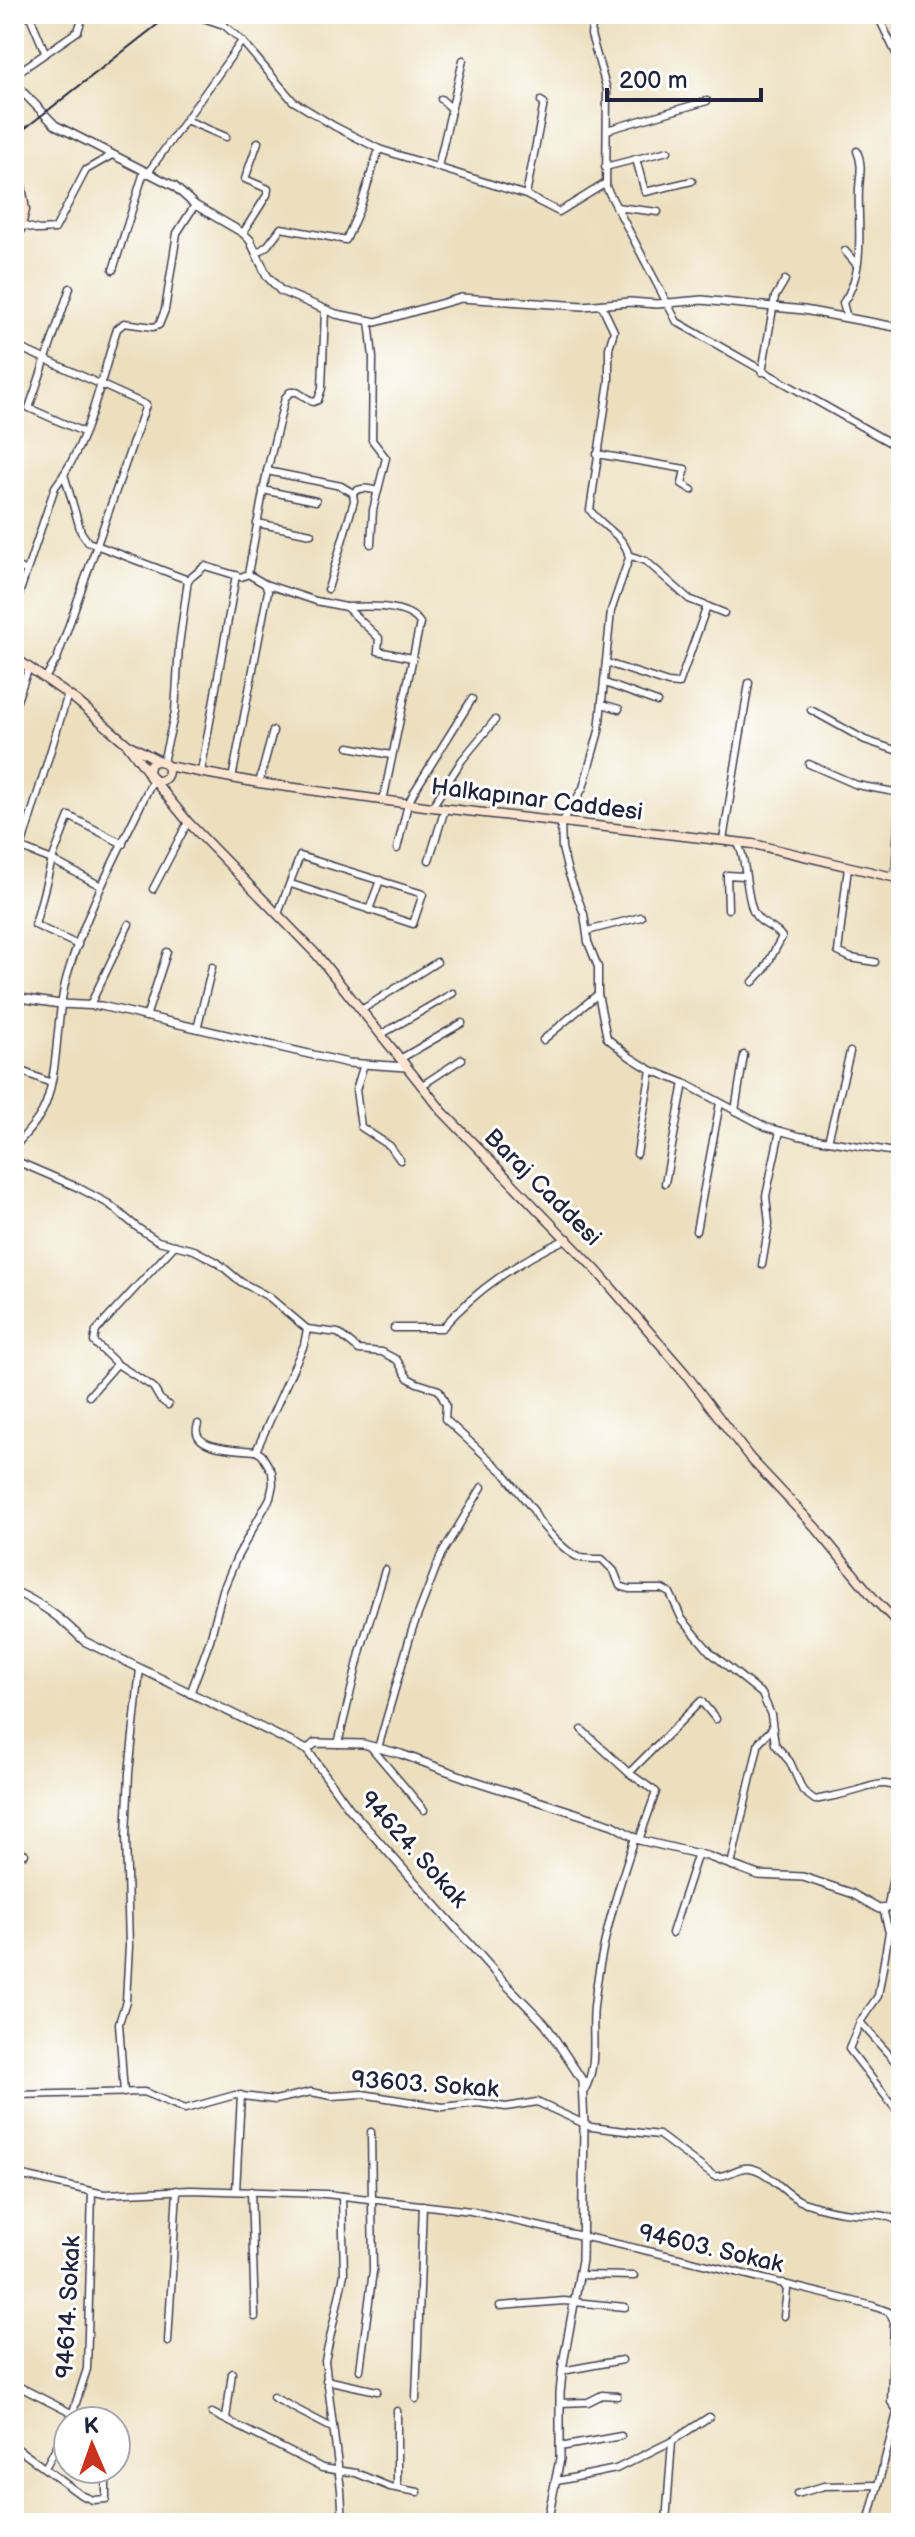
<svg xmlns="http://www.w3.org/2000/svg" width="915" height="2537" font-family="'Balsamiq Sans',sans-serif">
  <style>
    .lines { fill: none; stroke-linecap: round; stroke-linejoin: round }
    .minor-casing { stroke: #403e4f; stroke-width: 9 }
    .tertiary-casing { stroke: #403e4f; stroke-width: 10 }
    .secondary-casing { stroke: #403e4f; stroke-width: 11 }
    .minor { stroke: #fff; stroke-width: 6 }
    .tertiary { stroke: #fff; stroke-width: 7 }
    .secondary { stroke: #fce5d0; stroke-width: 8 }
    .rail { stroke: #22223b; stroke-width: 2 }
    .labels { text-anchor: middle; stroke-width: 6; stroke-linejoin: round; paint-order: stroke }
    .street-label { font-size: 24px; fill: #22223b; stroke: #fff }
  </style>
  <rect width="100%" height="100%" fill="#fff"/>
  <filter id="ink" filterUnits="userSpaceOnUse"><feTurbulence type="fractalNoise" baseFrequency=".0125" numOctaves="2"/><feDisplacementMap in="SourceGraphic" scale="16" xChannelSelector="R" yChannelSelector="G"/><feConvolveMatrix kernelMatrix="1 2 1 2 8 2 1 2 1" color-interpolation-filters="sRGB"/></filter>
  <filter id="wash" filterUnits="userSpaceOnUse"><feTurbulence type="fractalNoise" baseFrequency=".006" numOctaves="4" result="noise"/><feDisplacementMap in="SourceGraphic" scale="32" xChannelSelector="R" yChannelSelector="G"/><feGaussianBlur stdDeviation="1.8" result="paint"/><feColorMatrix in="noise" values="0 0 0 0 0 0 0 0 0 0 0 0 0 0 0 0 0 1.4 0 .05"/><feComposite in="paint" operator="in"/></filter>
  <g filter="url(#wash)">
    <rect width="100%" height="100%" fill="#ecdfbe"/>
  </g>
  <g filter="url(#ink)">
    <g class="lines">
      <g class="minor-casing">
        <g id="minor">
          <polyline points="29,14 45,52"/>
          <polyline points="191,14 224,25 242,41 293,101 334,126 379,149 526,195 559,212 606,183"/>
          <polyline points="593,14 591,35 607,90 606,187 677,322 901,449"/>
          <polyline points="877,14 901,64"/>
          <polyline points="14,75 78,31 81,22 78,14"/>
          <polyline points="441,99 451,108"/>
          <polyline points="186,120 226,137"/>
          <polyline points="607,130 707,101"/>
          <polyline points="636,159 645,192 692,181"/>
          <polyline points="438,167 463,60"/>
          <polyline points="605,167 668,151"/>
          <polyline points="147,174 242,41"/>
          <polyline points="526,195 544,103 541,101"/>
          <polyline points="616,207 658,212"/>
          <polyline points="21,225 39,230 55,229 86,170 112,155"/>
          <polyline points="243,233 267,195 268,189 245,179 258,142"/>
          <polyline points="845,251 857,265"/>
          <polyline points="256,254 268,245 281,228 346,240 360,208 379,149"/>
          <polyline points="113,270 144,172"/>
          <polyline points="70,288 29,408 83,432"/>
          <path d="M 601,304 L 614,331 L 609,348 L 609,381 L 590,510 C 602,528 626,535 629,558 L 611,611 L 599,731 L 583,788 L 561,824 L 562,848 L 568,872 L 584,914 L 588,942 L 598,967 L 598,994 L 607,1038 L 630,1057 L 651,1070 L 684,1083 L 766,1127 L 799,1136 L 901,1153"/>
          <path d="M 847,318 L 843,303 C 867,269 857,227 859,188 C 860,174 863,165 857,151"/>
          <polyline points="369,320 373,358 372,440 386,458 373,510 371,544"/>
          <polyline points="14,348 27,351 146,405 57,659 45,678"/>
          <polyline points="762,372 775,297 785,280"/>
          <polyline points="597,454 685,469 682,484 692,490"/>
          <polyline points="267,471 341,486 353,493 354,501 328,589"/>
          <polyline points="64,474 81,532 88,542 188,580"/>
          <polyline points="263,490 316,501"/>
          <path d="M 353,493 C 361,486 369,489 378,491"/>
          <polyline points="257,523 311,534"/>
          <polyline points="628,555 646,561 689,599 724,613"/>
          <polyline points="14,566 26,570"/>
          <polyline points="265,584 316,601 346,607 379,638 378,651 412,658"/>
          <path d="M 346,607 C 367,606 407,604 420,623 L 383,801"/>
          <path d="M 14,609 L 55,487 C 89,444 100,381 117,329 L 124,323 L 153,327 L 159,325 L 165,310 L 177,233 L 195,205"/>
          <polyline points="607,663 668,683 679,684 707,606"/>
          <polyline points="605,683 657,702"/>
          <polyline points="602,704 619,709"/>
          <polyline points="14,709 29,667"/>
          <polyline points="811,710 865,740 901,752"/>
          <polyline points="349,747 391,755"/>
          <polyline points="163,762 175,712 179,645 188,580 205,566 241,577 248,574 267,471 285,398 290,392 297,392 313,402 318,400 322,388 325,310"/>
          <polyline points="809,764 857,785 900,793"/>
          <polyline points="201,772 236,575"/>
          <polyline points="232,779 268,591 265,584 248,574"/>
          <polyline points="259,783 273,731"/>
          <polyline points="432,807 462,760 495,720"/>
          <polyline points="723,840 749,683"/>
          <path d="M 737,842 C 747,858 745,891 753,911 C 759,925 775,926 782,937 L 764,970 L 753,982"/>
          <polyline points="14,845 52,860 101,886"/>
          <polyline points="21,848 68,694"/>
          <polyline points="397,849 408,804 414,792 472,699"/>
          <polyline points="429,860 445,809"/>
          <polyline points="848,867 838,952 851,958 875,962"/>
          <polyline points="895,878 901,771"/>
          <polyline points="153,889 188,822"/>
          <polyline points="728,909 727,875 744,876"/>
          <polyline points="369,910 380,880"/>
          <polyline points="278,914 300,856 423,894 413,924 291,884"/>
          <polyline points="587,931 641,917"/>
          <polyline points="78,945 35,925 52,860 69,816 123,844"/>
          <polyline points="90,1005 129,924"/>
          <polyline points="363,1009 437,962"/>
          <polyline points="146,1017 167,952"/>
          <polyline points="197,1029 212,967"/>
          <polyline points="382,1034 453,993"/>
          <polyline points="543,1040 598,994"/>
          <polyline points="400,1059 462,1023"/>
          <polyline points="364,1064 356,1090 361,1127 390,1146 400,1160"/>
          <polyline points="14,1068 51,1083"/>
          <polyline points="421,1086 462,1059"/>
          <polyline points="735,1111 744,1055"/>
          <polyline points="828,1141 850,1052"/>
          <path d="M 14,1148 C 25,1134 40,1120 46,1103 C 60,1063 55,1017 67,976 C 87,907 123,844 153,779"/>
          <polyline points="637,1154 651,1070"/>
          <polyline points="14,1160 79,1188 109,1204 138,1228 158,1241 194,1250 217,1262 241,1282 269,1297 307,1329 304,1345 256,1451 262,1455 272,1472 273,1484 270,1498 237,1557 223,1590 210,1640 190,1694"/>
          <polyline points="665,1183 684,1083"/>
          <polyline points="696,1231 720,1103"/>
          <polyline points="762,1265 769,1224 766,1196 780,1131"/>
          <path d="M 394,1328 L 442,1328 C 478,1288 519,1261 568,1238"/>
          <path d="M 307,1329 L 338,1333 L 359,1350 L 382,1352 L 397,1360 L 408,1378 L 417,1383 L 439,1390 L 446,1405 L 445,1419 L 503,1472 L 534,1511 C 537,1523 569,1556 581,1558 C 587,1559 595,1559 602,1559 L 614,1571 L 620,1586 L 629,1589 L 662,1589 L 670,1593 L 682,1619 L 711,1653 L 762,1694 L 771,1715 L 775,1744 L 790,1762 L 803,1791 L 815,1800 C 828,1797 841,1795 855,1791 C 871,1787 892,1775 901,1796"/>
          <polyline points="89,1396 117,1364"/>
          <polyline points="168,1405 160,1399 153,1387 117,1364 94,1342 96,1331 175,1245"/>
          <path d="M 198,1424 C 188,1450 238,1449 256,1451"/>
          <polyline points="582,1730 629,1773 656,1792 639,1840"/>
          <polyline points="338,1744 361,1649 385,1570"/>
          <polyline points="370,1746 424,1810"/>
          <polyline points="378,1748 412,1630 441,1555 482,1487"/>
          <polyline points="629,1773 701,1701 716,1719"/>
          <polyline points="14,1851 25,1854"/>
          <polyline points="731,1865 759,1742 772,1729"/>
          <polyline points="883,1909 889,1932 878,1996 860,2022 901,2068"/>
          <polyline points="888,1928 901,1936"/>
          <polyline points="672,1933 698,1853"/>
          <polyline points="860,2022 849,2049 901,2116"/>
          <path d="M 584,2091 C 599,2065 591,2035 594,2006 C 600,1948 616,1893 635,1838"/>
          <polyline points="124,2093 119,2023 126,2001 129,1946 126,1836 129,1773 140,1669"/>
          <path d="M 14,2095 L 144,2092 L 185,2109 L 235,2095 L 275,2100 L 311,2092 L 332,2096 L 362,2094 L 443,2107 L 478,2103 L 506,2107 L 537,2102 L 591,2127 L 659,2135 L 714,2176 C 728,2178 737,2166 750,2168 C 770,2171 784,2195 803,2202 C 818,2207 836,2212 852,2213 C 870,2215 885,2212 901,2223"/>
          <polyline points="14,2174 104,2194 191,2190 326,2194 471,2211 679,2258 873,2306 889,2312 894,2322 891,2402 897,2410"/>
          <polyline points="236,2191 241,2095"/>
          <polyline points="251,2191 255,2317"/>
          <polyline points="342,2196 344,2274 325,2361 341,2490 343,2523"/>
          <polyline points="580,2275 634,2276"/>
          <polyline points="783,2283 787,2290 784,2316"/>
          <polyline points="500,2306 564,2301 625,2307"/>
          <polyline points="168,2342 177,2190"/>
          <polyline points="360,2370 373,2271 371,2132"/>
          <polyline points="562,2371 622,2360"/>
          <polyline points="326,2380 377,2391"/>
          <polyline points="14,2384 73,2414"/>
          <polyline points="273,2397 332,2428"/>
          <polyline points="416,2399 423,2205"/>
          <polyline points="560,2403 588,2402 602,2395 617,2396"/>
          <polyline points="212,2413 322,2468 356,2473 390,2487 418,2492"/>
          <polyline points="226,2419 232,2373"/>
          <polyline points="70,2421 87,2369 92,2192"/>
          <polyline points="14,2446 81,2495 93,2500 106,2499 106,2469"/>
          <polyline points="560,2447 621,2436"/>
          <polyline points="45,2468 68,2425"/>
          <polyline points="557,2481 616,2469 672,2441 709,2417"/>
          <polyline points="397,2488 397,2411"/>
          <polyline points="797,2494 824,2486 878,2485"/>
          <polyline points="666,2523 672,2441"/>
          <polyline points="868,2523 901,2398"/>
        </g>
      </g>
      <g class="tertiary-casing">
        <g id="tertiary">
          <polyline points="14,83 55,125 174,186 195,205 243,233 250,240 267,276 281,291 336,314 376,322 461,298 583,306 630,302 657,304 702,300 804,310 901,328"/>
          <polyline points="14,997 60,1004 101,1006 348,1063 406,1067"/>
          <path d="M 14,1591 C 44,1605 61,1618 84,1641 L 307,1750 L 349,1808 L 500,1978 L 545,2024 L 582,2080 L 584,2125 L 582,2260 L 563,2364 L 560,2393 L 560,2459 L 547,2523"/>
          <polyline points="307,1750 315,1743 363,1744 401,1754 472,1780 613,1825 639,1840 707,1856 758,1875 803,1877 851,1893 879,1909 888,1908 901,1836"/>
        </g>
      </g>
      <g class="secondary-casing">
        <g id="secondary">
          <polyline points="14,143 25,210 14,253"/>
          <polyline points="14,190 14,221"/>
          <polyline points="14,657 77,701 127,744 150,775"/>
          <polyline points="131,746 158,760"/>
          <circle cx="158" cy="771" r="10"/>
          <polyline points="167,766 259,783 432,807 753,844 901,879"/>
          <polyline points="153,779 188,822 317,955 443,1112 597,1271 685,1373 750,1458 816,1528 876,1601 901,1626"/>
        </g>
      </g>
      <use href="#minor" class="minor"/>
      <use href="#tertiary" class="tertiary"/>
      <use href="#secondary" class="secondary"/>
      <polyline class="rail" points="14,137 171,14"/>
    </g>
  </g>
  <g class="labels">
    <g class="street-label">
      <text transform="translate(537 799) rotate(7)" y="8">Halkapınar Caddesi</text>
      <text transform="translate(543 1187) rotate(45)" y="8">Baraj Caddesi</text>
      <text transform="translate(414 1849) rotate(48)" y="8">94624. Sokak</text>
      <text transform="translate(425 2084) rotate(4)" y="8">93603. Sokak</text>
      <text transform="translate(711 2248) rotate(13)" y="8">94603. Sokak</text>
      <text transform="translate(68 2307) rotate(-87)" y="8">94614. Sokak</text>
    </g>
  </g>
  <rect width="915" height="2537" fill="none" stroke="#fff" stroke-width="48"/>
  <g transform="translate(92 2445) rotate(358)"><circle r="38" fill="#ffffff" stroke="#a7a7b1" stroke-width="2"/>
  <path d="M0-6L14 30L0 20L-14 30Z" fill="#c8321e"/>
  <text y="-12" font-size="22" font-weight="bold" text-anchor="middle" fill="#22223b">K</text>
  </g>
  <path d="M607 88v12h154v-12" fill="none" stroke="#22223b" stroke-width="4"/>
  <text x="619" y="88" font-size="24" fill="#22223b" stroke="#ffffff" stroke-width="6" paint-order="stroke">200 m</text>
</svg>
